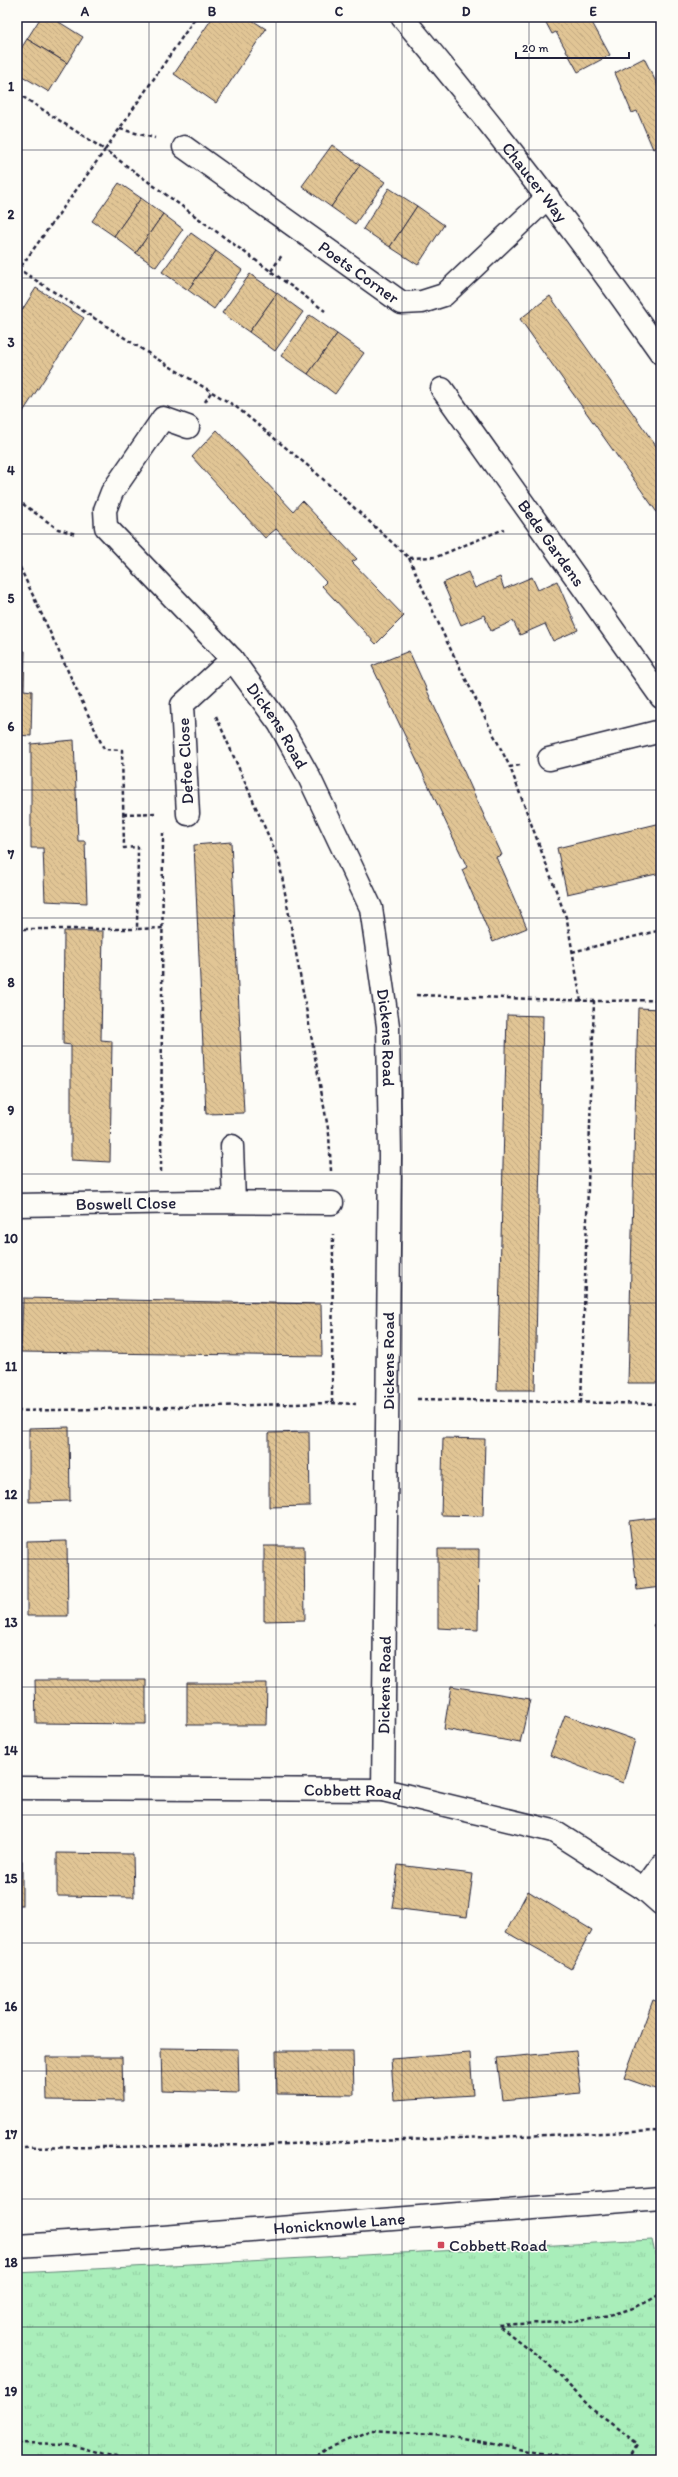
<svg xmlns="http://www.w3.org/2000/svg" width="678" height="2477" font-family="Itim,sans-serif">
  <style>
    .grass { fill: url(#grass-tufts); stroke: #66887a }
    .building { fill: url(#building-back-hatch); stroke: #22223b }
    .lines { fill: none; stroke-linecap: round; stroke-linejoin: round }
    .minor-casing { stroke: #22223b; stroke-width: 25 }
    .path { stroke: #22223b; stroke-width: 2.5; stroke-dasharray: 4 3; stroke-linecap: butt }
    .minor { stroke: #fdfcf7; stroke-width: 22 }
    .grid { fill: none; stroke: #22223b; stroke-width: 1; stroke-opacity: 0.55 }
    .poi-dot { fill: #d1495b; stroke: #fdfcf7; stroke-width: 1.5 }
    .labels { text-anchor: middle; stroke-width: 3; stroke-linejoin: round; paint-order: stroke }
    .street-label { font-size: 17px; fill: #22223b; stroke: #fdfcf7 }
    .poi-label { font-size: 17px; fill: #22223b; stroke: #fdfcf7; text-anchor: start }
    .neatline { fill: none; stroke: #22223b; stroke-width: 1.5 }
    .grid-label { font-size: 13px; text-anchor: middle; font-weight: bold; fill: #22223b }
  </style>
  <defs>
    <pattern id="grass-tufts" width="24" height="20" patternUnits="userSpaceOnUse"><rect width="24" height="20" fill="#a9eeba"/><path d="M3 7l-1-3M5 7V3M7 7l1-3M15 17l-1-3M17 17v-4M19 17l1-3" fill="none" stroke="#91cca1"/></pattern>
    <pattern id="building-back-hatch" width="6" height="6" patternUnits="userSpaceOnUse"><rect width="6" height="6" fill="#e1c595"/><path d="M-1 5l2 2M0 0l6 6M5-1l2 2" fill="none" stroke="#c1a981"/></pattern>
  </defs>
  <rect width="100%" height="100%" fill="#fdfcf7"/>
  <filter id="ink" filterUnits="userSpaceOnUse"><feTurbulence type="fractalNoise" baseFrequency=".025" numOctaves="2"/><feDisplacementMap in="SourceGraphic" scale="8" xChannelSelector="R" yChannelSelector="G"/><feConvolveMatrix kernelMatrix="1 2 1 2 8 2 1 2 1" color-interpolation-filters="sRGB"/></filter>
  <g filter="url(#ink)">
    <polygon class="grass" points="652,2240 661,2281 661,2460 17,2460 17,2273"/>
    <g class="building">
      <polygon points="41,17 51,17 83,37 67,63 27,39"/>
      <polygon points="213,17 247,17 266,29 216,103 174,74"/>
      <polygon points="543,17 589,17 610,55 578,72 556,32 552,34"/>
      <polygon points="27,39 67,63 49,92 17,73 17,55"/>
      <polygon points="644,58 661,92 661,156 657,147 653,149 637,111 632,113 615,73"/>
      <polygon points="332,145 360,165 331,207 302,186"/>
      <polygon points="360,165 385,182 355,224 331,207"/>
      <polygon points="119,183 141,198 114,236 92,221"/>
      <polygon points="389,188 417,206 390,247 363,229"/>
      <polygon points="141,198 163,214 136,253 114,236"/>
      <polygon points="417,206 444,225 418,265 390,247"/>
      <polygon points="163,214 183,229 156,267 136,253"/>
      <polygon points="191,233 216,251 188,290 162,272"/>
      <polygon points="216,251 242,270 214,309 188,290"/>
      <polygon points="250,274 277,293 249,332 222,313"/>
      <polygon points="36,288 84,318 17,421 17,318"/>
      <polygon points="277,293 303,312 275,351 249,332"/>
      <polygon points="550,296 661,453 661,518 520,319"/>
      <polygon points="310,315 337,334 308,374 281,356"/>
      <polygon points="337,334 364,353 335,394 308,374"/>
      <polygon points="217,430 293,511 302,501 357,559 352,562 404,616 376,644 322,586 326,582 276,529 265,538 192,457"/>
      <polygon points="468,572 475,588 500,577 504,589 532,577 538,590 557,581 578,630 553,641 545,624 520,635 513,621 491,631 484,615 461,625 443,583"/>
      <polygon points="17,651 25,651 24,690 32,691 31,736 17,735"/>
      <polygon points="409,651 502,855 496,857 527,928 493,942 462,870 467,867 372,666"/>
      <polygon points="74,740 78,841 85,841 87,903 45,901 43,848 31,848 31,744"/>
      <polygon points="661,823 661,873 567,894 557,848"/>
      <polygon points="231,842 244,1113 206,1114 194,845"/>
      <polygon points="64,931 103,931 101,1040 112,1041 110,1162 71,1160 71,1045 63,1044"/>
      <polygon points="638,1008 661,1009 661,1383 628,1383"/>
      <polygon points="507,1015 543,1016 535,1390 497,1390"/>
      <polygon points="23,1298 321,1304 322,1356 21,1352"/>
      <polygon points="69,1427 70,1501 29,1502 29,1428"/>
      <polygon points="309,1432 310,1506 269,1507 269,1433"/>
      <polygon points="443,1438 485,1439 483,1516 441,1515"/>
      <polygon points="661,1448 661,1459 656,1450"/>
      <polygon points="661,1517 661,1587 637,1590 629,1521"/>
      <polygon points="67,1541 68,1616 27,1616 27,1542"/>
      <polygon points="264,1546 304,1546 305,1620 264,1621"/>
      <polygon points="438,1549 479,1549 478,1630 438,1628"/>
      <polygon points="661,1620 661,1637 653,1625"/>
      <polygon points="35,1680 146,1680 146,1724 36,1723"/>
      <polygon points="187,1683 267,1683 266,1725 187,1725"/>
      <polygon points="451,1686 530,1699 520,1743 444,1729"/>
      <polygon points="565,1715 635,1740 623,1783 550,1755"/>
      <polygon points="57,1853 133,1854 134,1897 57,1896"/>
      <rect x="17" y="1861" width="5" height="44"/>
      <polygon points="398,1865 473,1874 467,1917 392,1908"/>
      <polygon points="528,1891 592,1930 571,1969 506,1932"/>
      <polygon points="653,2000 661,2003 661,2091 624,2078"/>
      <polygon points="161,2048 238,2049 239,2093 162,2091"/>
      <polygon points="276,2051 353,2051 354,2095 277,2094"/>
      <polygon points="576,2051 581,2093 502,2100 497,2058"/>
      <polygon points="470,2053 473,2095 394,2100 391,2059"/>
      <polygon points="46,2057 122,2057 123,2101 47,2100"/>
    </g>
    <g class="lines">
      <g class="minor-casing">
        <g id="minor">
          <path id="s1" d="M 402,17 C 493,125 580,237 661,353"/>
          <path id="s2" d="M 184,147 L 402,303 L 422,302 L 444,295 L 548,197"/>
          <path id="s3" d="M 442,389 L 661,697"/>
          <path id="s4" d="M 188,427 L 163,418 L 112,492 L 105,510 L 106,527 L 232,659 L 279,723 L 309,777 L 371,908 L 388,1026 L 390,1156 L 383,1790"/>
          <polyline points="549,759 661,731"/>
          <polyline points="188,814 182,705 232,659"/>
          <polyline points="232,1146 234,1202"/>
          <path id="s5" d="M 17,1205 L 196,1202 L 332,1203"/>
          <path id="s6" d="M 17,1788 L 383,1790 L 553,1831 L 644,1889 L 661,1904"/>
          <polyline points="644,1889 661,1866"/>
          <path id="s7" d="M 17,2246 L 150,2238 L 661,2198"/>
        </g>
      </g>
      <g class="path">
        <polyline points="17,93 105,150 196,17"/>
        <polyline points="120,129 155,138"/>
        <polyline points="17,268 154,357 235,406 313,470 409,558 436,557 504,529"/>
        <polyline points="271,271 282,255"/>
        <polyline points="17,272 105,150 325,311"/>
        <polyline points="205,402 211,392"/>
        <polyline points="17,500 58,529 76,534"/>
        <polyline points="409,558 447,642 510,767"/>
        <polyline points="17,561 104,749 122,750 124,848 138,847 137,929 164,928"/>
        <polyline points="216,716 279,860 329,1134 331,1171"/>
        <polyline points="520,765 510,767 567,920 581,1001"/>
        <polyline points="123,814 157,813"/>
        <polyline points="17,929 137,929"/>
        <polyline points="572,952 661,930"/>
        <polyline points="416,995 594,1001 661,1000"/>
        <polyline points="161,1172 163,833"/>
        <polyline points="417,1399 661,1404"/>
        <polyline points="332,1403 333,1234"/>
        <polyline points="581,1403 594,1001"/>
        <polyline points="17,1411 332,1403 356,1404"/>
        <polyline points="17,2148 260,2145 661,2131"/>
        <polyline points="17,2443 68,2444 126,2460"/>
        <polyline points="310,2460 324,2450 372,2430 447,2435 534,2452 590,2460"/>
        <path d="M 629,2460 L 638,2444 L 593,2410 L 547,2363 L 498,2325 C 548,2322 620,2324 661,2293"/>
      </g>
      <use href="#minor" class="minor"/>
    </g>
  </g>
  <path class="grid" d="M 149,17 L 149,2460M 276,17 L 276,2460M 402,17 L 402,2460M 529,17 L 529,2460M 17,150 L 661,150M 17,278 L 661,278M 17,406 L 661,406M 17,534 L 661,534M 17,662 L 661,662M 17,790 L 661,790M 17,918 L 661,918M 17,1046 L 661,1046M 17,1174 L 661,1174M 17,1303 L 661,1303M 17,1431 L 661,1431M 17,1559 L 661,1559M 17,1687 L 661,1687M 17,1815 L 661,1815M 17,1943 L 661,1943M 17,2071 L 661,2071M 17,2199 L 661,2199M 17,2327 L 661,2327"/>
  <rect class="poi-dot" x="437" y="2241" width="8" height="8" rx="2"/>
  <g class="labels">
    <g class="street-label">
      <text dy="6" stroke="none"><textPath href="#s1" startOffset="212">Chaucer Way</textPath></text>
      <text dy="6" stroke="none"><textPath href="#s2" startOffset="215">Poets Corner</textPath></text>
      <text dy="6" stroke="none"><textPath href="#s3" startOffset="189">Bede Gardens</textPath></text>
      <text dy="6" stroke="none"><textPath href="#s4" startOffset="416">Dickens Road</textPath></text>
      <text transform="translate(185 761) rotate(-93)" y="6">Defoe Close</text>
      <text dy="6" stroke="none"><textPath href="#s4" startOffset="752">Dickens Road</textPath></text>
      <text dy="6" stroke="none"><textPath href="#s5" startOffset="109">Boswell Close</textPath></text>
      <text transform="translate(388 1361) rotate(-90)" y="6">Dickens Road</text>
      <text transform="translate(384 1685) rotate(-89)" y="6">Dickens Road</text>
      <text dy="6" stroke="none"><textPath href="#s6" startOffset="336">Cobbett Road</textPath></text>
      <text dy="6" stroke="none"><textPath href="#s7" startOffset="323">Honicknowle Lane</textPath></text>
    </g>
    <g class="poi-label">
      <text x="449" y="2251">Cobbett Road</text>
    </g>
  </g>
  <rect width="678" height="2477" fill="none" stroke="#fdfcf7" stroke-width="44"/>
  <path d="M516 52v6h113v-6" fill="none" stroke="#22223b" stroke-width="2"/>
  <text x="522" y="52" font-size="12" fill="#22223b" stroke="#fdfcf7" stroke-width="3" paint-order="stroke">20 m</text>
  <rect x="22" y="22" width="634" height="2433" class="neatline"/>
  <g class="grid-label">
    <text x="85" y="16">A</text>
    <text x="212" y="16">B</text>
    <text x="339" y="16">C</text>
    <text x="466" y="16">D</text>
    <text x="593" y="16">E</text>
    <text x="11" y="91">1</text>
    <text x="11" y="219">2</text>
    <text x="11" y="347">3</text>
    <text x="11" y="475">4</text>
    <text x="11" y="603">5</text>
    <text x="11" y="731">6</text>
    <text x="11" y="859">7</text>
    <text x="11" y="987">8</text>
    <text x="11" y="1115">9</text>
    <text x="11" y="1243">10</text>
    <text x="11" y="1371">11</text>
    <text x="11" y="1499">12</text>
    <text x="11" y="1627">13</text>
    <text x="11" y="1755">14</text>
    <text x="11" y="1883">15</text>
    <text x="11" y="2011">16</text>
    <text x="11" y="2139">17</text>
    <text x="11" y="2267">18</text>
    <text x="11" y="2396">19</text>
  </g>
</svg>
